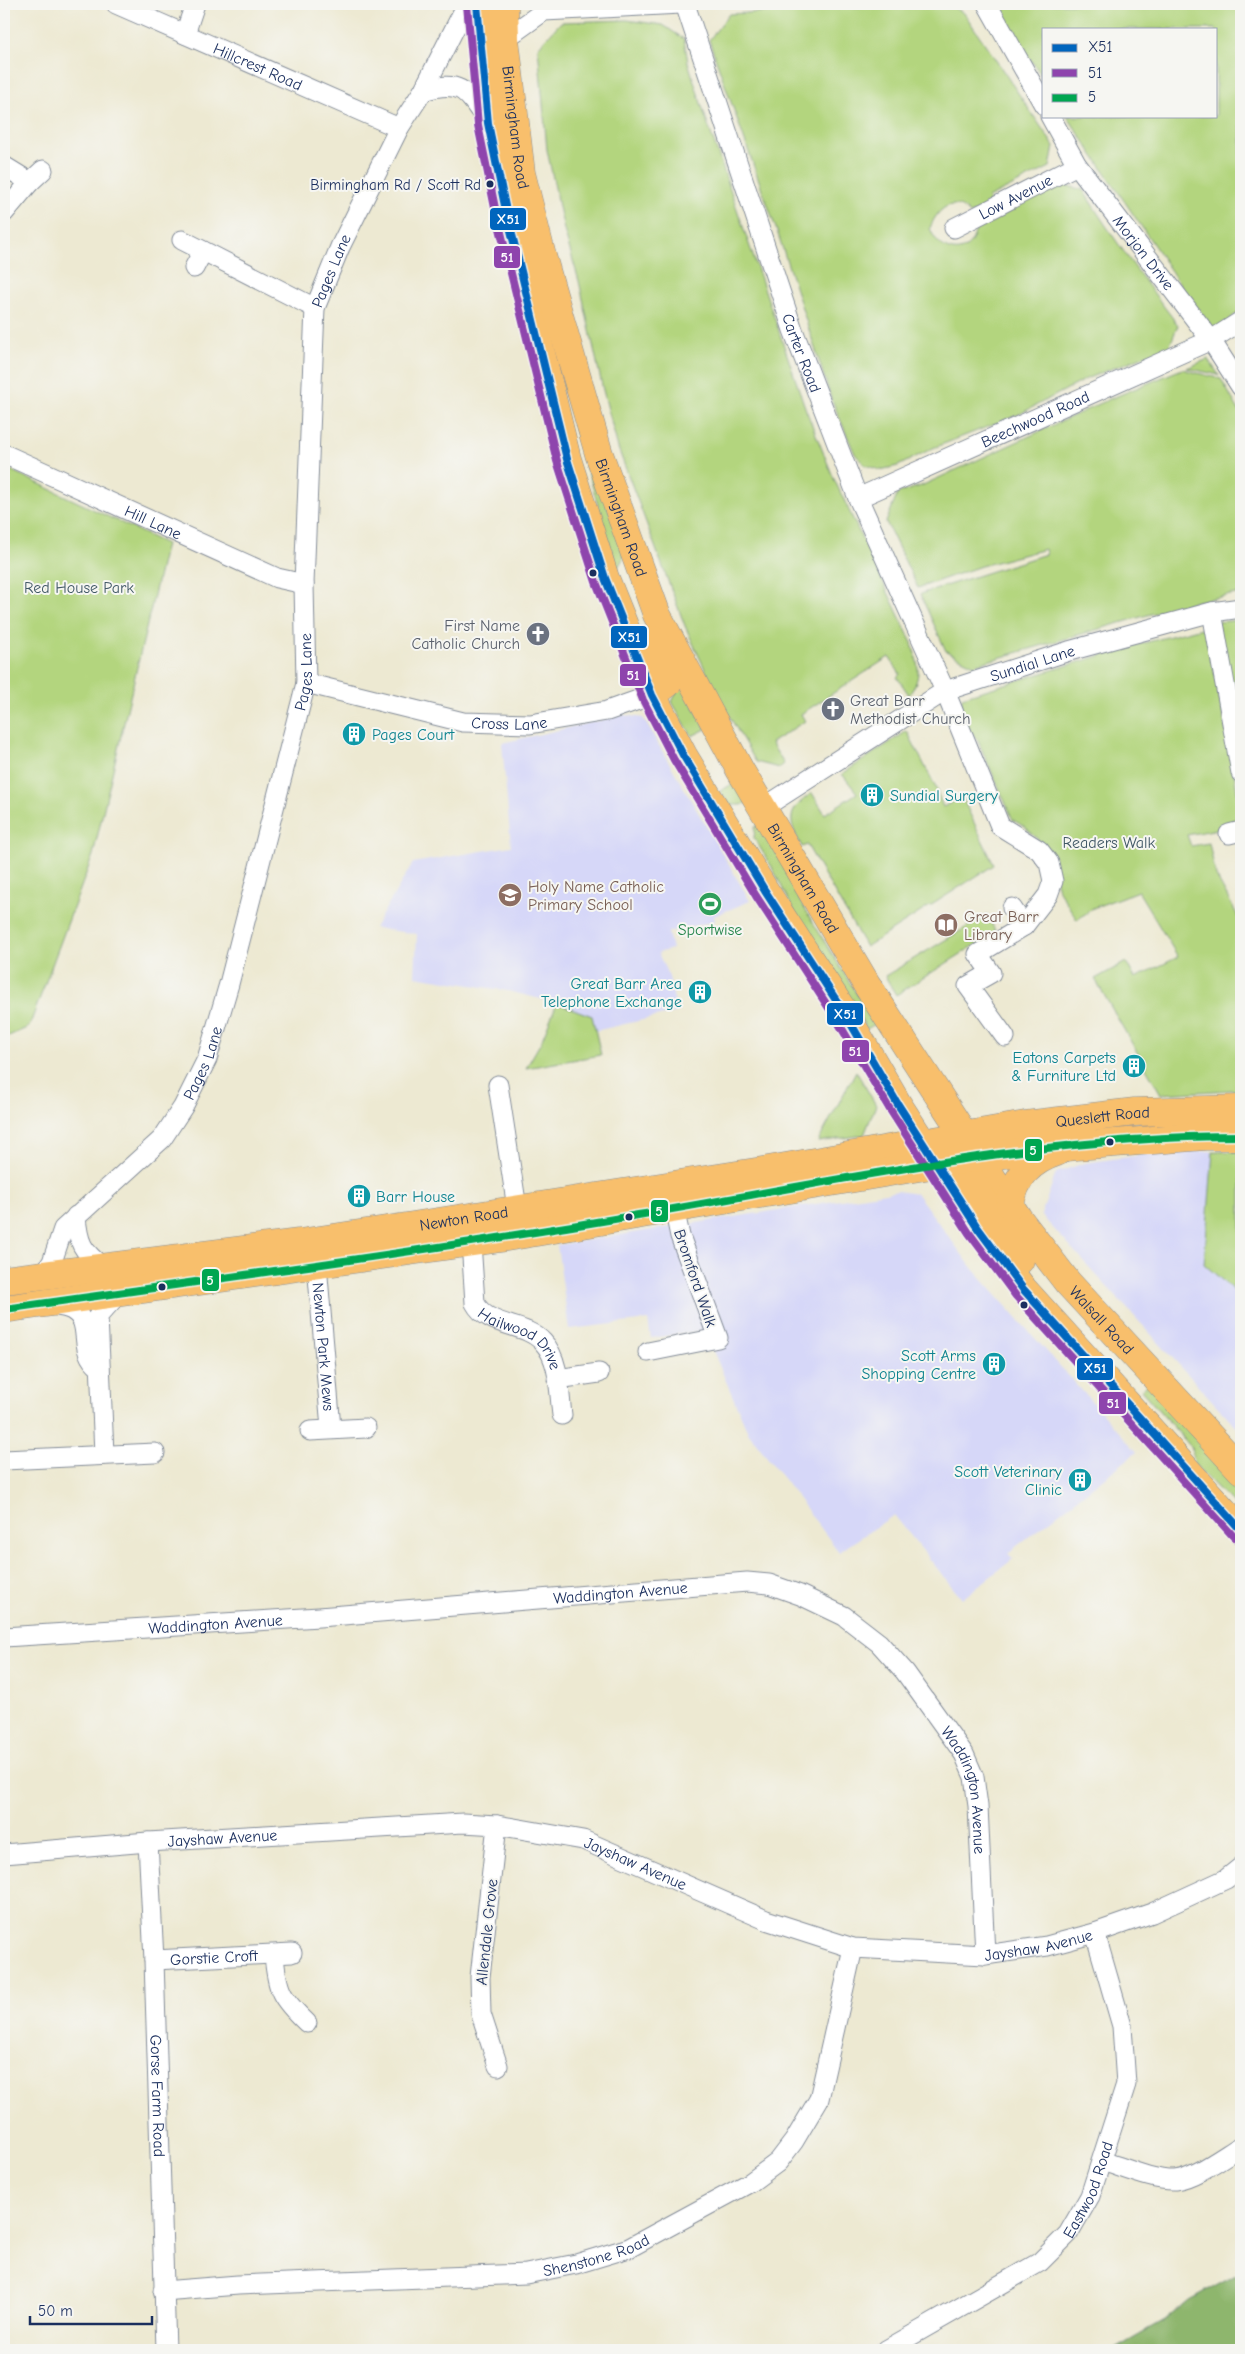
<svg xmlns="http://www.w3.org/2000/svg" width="1245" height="2354" font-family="'Comic Neue',sans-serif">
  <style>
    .built { fill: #d6d7f8 }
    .green { fill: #b3d57e; stroke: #67826e }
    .forest { fill: #8eb66d; stroke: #547266 }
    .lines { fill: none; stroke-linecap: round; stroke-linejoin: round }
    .minor-casing { stroke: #848c98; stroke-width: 21 }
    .highway-casing { stroke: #848c98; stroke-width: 29 }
    .minor { stroke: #fff; stroke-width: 19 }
    .highway { stroke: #f8bf6c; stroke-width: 28 }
    .bus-1-casing { stroke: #f6f6f2; stroke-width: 11 }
    .bus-2-casing { stroke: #f6f6f2; stroke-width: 11 }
    .bus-3-casing { stroke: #f6f6f2; stroke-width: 11 }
    .bus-1 { stroke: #0065bd; stroke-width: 8 }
    .bus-2 { stroke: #8e44ad; stroke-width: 8 }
    .bus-3 { stroke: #00a651; stroke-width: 8 }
    .bus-dot { fill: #1b2f5e; stroke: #f6f6f2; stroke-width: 2 }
    .labels { text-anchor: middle; stroke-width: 4; stroke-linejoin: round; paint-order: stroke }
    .bus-label { font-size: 15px; fill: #1b2f5e; stroke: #f6f6f2; text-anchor: end }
    .street-label { font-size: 16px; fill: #1b2f5e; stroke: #f6f6f2 }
    .park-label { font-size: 16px; fill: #415866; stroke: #f6f6f2 }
    .worship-label { font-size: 16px; fill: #5b616d; stroke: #f6f6f2; text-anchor: end }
    .culture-label { font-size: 16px; fill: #0d838f; stroke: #f6f6f2; text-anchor: end }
    .education-label { font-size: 16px; fill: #785e54; stroke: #f6f6f2; text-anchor: start }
    .leisure-label { font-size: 16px; fill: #27864d; stroke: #f6f6f2 }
    .line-badge { stroke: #f6f6f2; stroke-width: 2 }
    .badge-label { font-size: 14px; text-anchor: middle; font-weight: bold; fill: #fff }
  </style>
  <rect width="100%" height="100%" fill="#f6f6f2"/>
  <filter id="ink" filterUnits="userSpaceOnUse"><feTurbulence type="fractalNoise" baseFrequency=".02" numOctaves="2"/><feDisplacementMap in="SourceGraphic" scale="10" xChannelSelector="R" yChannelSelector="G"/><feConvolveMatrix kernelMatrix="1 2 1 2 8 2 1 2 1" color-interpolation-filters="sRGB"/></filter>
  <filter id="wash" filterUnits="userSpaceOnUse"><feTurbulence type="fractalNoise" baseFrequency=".0096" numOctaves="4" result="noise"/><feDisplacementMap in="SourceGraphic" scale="20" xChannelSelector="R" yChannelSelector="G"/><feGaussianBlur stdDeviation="1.12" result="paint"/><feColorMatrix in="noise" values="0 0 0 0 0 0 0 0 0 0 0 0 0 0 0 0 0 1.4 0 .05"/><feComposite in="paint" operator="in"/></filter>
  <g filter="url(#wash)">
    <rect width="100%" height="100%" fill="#ede9d2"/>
    <g class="built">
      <polygon points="624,715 643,718 750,901 714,916 715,921 668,932 672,949 658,953 669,977 677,1012 595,1031 591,1016 557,1003 508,991 415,976 417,934 374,928 413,863 511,846 502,743"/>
      <polygon points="1213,1151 1209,1206 1234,1288 1241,1297 1241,1432 1041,1215 1056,1173 1084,1163 1163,1152"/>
      <polygon points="898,1191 917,1194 972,1268 1137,1452 1008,1553 1013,1559 962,1599 894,1515 839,1552 748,1432 704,1330 651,1338 648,1320 569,1329 557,1245"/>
    </g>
    <g class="green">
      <path d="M 907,4 L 947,4 L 964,13 L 1054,146 L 1050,167 L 988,198 L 991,204 L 970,214 C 953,195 937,209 930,228 C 940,256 973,260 976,226 L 1057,183 L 1083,190 C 1112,237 1145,282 1178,325 L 1168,350 L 1144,356 L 1088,378 L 1018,415 L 933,448 L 898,466 L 880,470 L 865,465 L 855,454 L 831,398 L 779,237 L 709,40 L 729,14 Z"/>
      <path d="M 1007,4 L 1241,4 L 1241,310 L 1217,330 L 1208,329 C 1163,256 1114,187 1067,116 L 1216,116 L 1216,29 L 1044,29 L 1044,79 L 1001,17 Z"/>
      <path d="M 627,20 L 663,25 L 684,39 L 688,62 L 705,116 L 806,410 L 834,479 L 912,643 C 918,665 923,675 909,695 L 897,677 L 900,674 L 889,657 L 801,714 L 805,721 L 771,743 L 784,764 L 779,768 L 756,762 L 717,695 L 685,626 L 618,448 L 603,390 L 579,281 L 564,230 L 547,150 L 538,47 L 561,22 Z"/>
      <polygon points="1208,359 1219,375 1187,368"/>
      <polygon points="564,369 624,557 617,569 563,388"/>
      <polygon points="1182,369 1221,379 1241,414 1241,593 1193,602 974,665 946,651 920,594 1046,554 1045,549 981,566 918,588 886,522 898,493 921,486 1110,399"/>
      <polygon points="4,467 166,544 93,855 29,1027 4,1038"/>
      <polygon points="1241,620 1241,740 1217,622"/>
      <polygon points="1202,628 1206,632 1231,755 1241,816 1233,826 1187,835 1191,846 1209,843 1216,876 1241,922 1241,1092 1232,1090 1161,1094 1095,979 1126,962 1135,978 1178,957 1138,891 1093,908 1077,920 1058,889 1045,846 1025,827 1013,820 978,741 965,725 961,709 962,697 1136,645"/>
      <polygon points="681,682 706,729 692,736 672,702"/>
      <path d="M 907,731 L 934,784 L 943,807 L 962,797 L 994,865 L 866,947 L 807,845 L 802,847 C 788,821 786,811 812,793 L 825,814 L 857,793 L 842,774 Z"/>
      <polygon points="738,781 749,801 742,805 730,805 720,791"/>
      <polygon points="761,823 772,835 795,893 875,1024 867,1029 793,909 772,867 754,838 755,827"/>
      <polygon points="987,915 996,932 896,995 885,976"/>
      <polygon points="557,1003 592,1016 601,1055 526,1068 541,1042"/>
      <polygon points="856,1071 876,1105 864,1135 818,1142"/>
      <polygon points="1213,1151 1241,1152 1241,1297 1204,1264"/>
      <polygon points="1148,1382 1241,1478 1241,1512 1195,1465 1191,1447 1141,1390"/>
    </g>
    <polygon class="forest" points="1241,2271 1241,2350 1113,2350 1164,2321 1189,2300"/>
  </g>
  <g filter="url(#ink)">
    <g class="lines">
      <g class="minor-casing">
        <g id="minor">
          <path id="s1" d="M 116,4 L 399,128"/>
          <path id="s2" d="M 685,4 L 793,330 L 858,498 L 945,691 L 1000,826 L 1039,850 L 1049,863 L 1053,881 L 1048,895 L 1024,926 L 978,954 L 991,973 L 968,986 L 1005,1037"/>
          <polyline points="987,4 1044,105"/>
          <polyline points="185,34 195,4"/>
          <polyline points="505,39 544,11 681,4"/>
          <path d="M 423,91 C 460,79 466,90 486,120"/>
          <path id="s3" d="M 1050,116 L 1077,165 L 1211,340 L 1241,387"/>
          <polyline points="4,166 30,182"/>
          <polyline points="4,213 30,182 43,170"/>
          <path id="s4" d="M 954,228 L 1077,165"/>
          <polyline points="182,240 315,308"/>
          <polyline points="194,268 203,251"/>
          <path id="s5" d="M 4,454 L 277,578 L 304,584"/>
          <path id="s6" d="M 858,498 L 1211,340 L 1241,321"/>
          <polyline points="1212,612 1241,773"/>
          <path id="s7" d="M 306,683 L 463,722 L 530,724 L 607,711 L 652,695"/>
          <path id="s8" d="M 763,808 L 945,691 L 1069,651 L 1212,612 L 1241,608"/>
          <polyline points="1229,834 1241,831"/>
          <polyline points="1012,908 1024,926"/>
          <polyline points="498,1085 517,1208"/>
          <path d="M 76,1216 C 78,1243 82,1251 103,1267"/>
          <path id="s9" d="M 471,1242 L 475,1303 C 488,1328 525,1322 543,1342 C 560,1360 559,1392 562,1415"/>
          <path id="s10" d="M 317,1265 L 331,1428"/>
          <path id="s11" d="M 43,1275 L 52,1262 L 63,1229 L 162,1139 L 183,1107 L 207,1059 L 229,984 L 306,683 L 304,584 L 315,308 L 340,247 L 399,128 L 423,91 L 467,4"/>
          <path d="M 52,1305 C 58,1306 66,1307 72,1310 C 95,1323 75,1349 100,1368"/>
          <polyline points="648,1352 718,1338 680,1236 674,1208"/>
          <polyline points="557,1379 599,1373"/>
          <polyline points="310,1431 366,1428"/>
          <polyline points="104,1454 98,1316 119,1293"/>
          <polyline points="4,1460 155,1453"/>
          <path id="s12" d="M 4,1637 L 319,1617 L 747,1582 L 769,1584 L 800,1595 L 844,1616 L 879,1643 L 905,1672 L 964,1754 L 974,1777 L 978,1806 L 985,1955"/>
          <polyline points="497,1825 480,1977 481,2014 498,2066"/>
          <path id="s13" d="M 148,1842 L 154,1960 L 166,2350"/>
          <path id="s14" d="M 4,1854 L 148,1842 L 463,1823 L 497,1825 L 583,1840 L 766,1920 L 853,1948 L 985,1955 L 1047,1946 L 1095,1933 L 1152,1913 L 1226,1879 L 1241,1867"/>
          <path d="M 274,1955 C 277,1991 281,1998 307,2023"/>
          <path id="s15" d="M 154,1960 L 292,1953"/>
          <path d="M 1102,2161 C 1122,2167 1154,2181 1175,2180 C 1195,2178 1224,2156 1241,2146"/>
          <path id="s16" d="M 163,2291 L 238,2285 L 526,2274 L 576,2264 L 629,2248 L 751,2182 L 778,2162 L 794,2141 L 819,2099 L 853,1948"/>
          <path id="s17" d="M 886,2350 L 1040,2262 L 1068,2234 L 1090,2196 L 1126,2084 L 1122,2026 L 1095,1933"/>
        </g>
      </g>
      <g class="highway-casing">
        <g id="highway">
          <polyline points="477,4 488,123 505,206 567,459 605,578 652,695 683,755 765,891 847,1017 897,1103 977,1227 1023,1289 1241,1530"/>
          <path id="s18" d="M 504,4 L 505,39 L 521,173 L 542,256 L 599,454 L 657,615 L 740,770 L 867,985 L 1018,1218 L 1068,1283 L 1241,1470"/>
          <polyline points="652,695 668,683 667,671 655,640"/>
          <polyline points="960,1157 967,1174 1020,1260"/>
          <path d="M 1010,1205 C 1015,1177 1030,1161 1057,1152"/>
          <path id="s19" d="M 4,1280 L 299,1243 L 406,1227 L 762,1171 L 1025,1125 L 1135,1112 L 1241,1109"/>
          <polyline points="4,1309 501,1238 978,1157 1076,1146 1205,1136 1241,1136"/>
        </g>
      </g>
      <use href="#minor" class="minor"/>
      <use href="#highway" class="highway"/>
      <g class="bus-1-casing">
        <polyline id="bus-1" points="477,4 488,123 505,206 567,459 605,578 652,695 683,755 765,891 847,1017 897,1103 977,1227 1023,1289 1241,1530"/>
      </g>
      <g class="bus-2-casing">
        <polyline id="bus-2" points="467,5 478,125 495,208 557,461 596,582 643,700 674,760 756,896 838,1022 889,1108 969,1233 1016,1296 1234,1537"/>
      </g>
      <g class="bus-3-casing">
        <path id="bus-3" d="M 4,1309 C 215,1279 427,1251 638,1215 C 837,1181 1038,1136 1241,1136"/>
      </g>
      <use href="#bus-1" class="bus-1"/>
      <use href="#bus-2" class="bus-2"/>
      <use href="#bus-3" class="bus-3"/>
    </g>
  </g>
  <defs>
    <g id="church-disc" transform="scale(1.25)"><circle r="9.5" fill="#6b7280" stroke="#f6f6f2"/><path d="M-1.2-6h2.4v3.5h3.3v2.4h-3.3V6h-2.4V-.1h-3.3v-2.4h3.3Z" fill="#fff"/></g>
    <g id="building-disc" transform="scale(1.25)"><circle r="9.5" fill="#0f9aa8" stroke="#f6f6f2"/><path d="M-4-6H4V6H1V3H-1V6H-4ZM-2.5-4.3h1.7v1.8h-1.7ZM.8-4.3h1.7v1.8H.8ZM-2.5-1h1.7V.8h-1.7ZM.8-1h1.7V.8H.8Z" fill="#fff"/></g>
    <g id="school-disc" transform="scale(1.25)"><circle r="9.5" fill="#8d6e63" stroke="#f6f6f2"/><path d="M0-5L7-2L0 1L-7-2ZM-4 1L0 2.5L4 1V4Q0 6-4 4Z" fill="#fff"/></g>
    <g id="stadium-disc" transform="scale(1.25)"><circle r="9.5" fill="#2e9e5b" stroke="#f6f6f2"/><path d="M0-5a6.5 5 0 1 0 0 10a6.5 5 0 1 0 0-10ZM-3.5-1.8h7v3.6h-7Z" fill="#fff"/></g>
    <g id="library-disc" transform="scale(1.25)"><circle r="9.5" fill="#8d6e63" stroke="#f6f6f2"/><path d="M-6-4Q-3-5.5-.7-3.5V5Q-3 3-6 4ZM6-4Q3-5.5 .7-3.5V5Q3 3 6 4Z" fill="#fff"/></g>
  </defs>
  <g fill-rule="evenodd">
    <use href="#church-disc" x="538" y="634"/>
    <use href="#church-disc" x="833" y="709"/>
    <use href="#building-disc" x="354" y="734"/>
    <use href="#building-disc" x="872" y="795"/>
    <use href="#school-disc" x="510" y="895"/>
    <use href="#stadium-disc" x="710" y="904"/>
    <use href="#library-disc" x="946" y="925"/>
    <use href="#building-disc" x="700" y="992"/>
    <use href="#building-disc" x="1134" y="1066"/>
    <use href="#building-disc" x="359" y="1196"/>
    <use href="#building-disc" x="994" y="1364"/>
    <use href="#building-disc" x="1080" y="1480"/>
  </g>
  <g class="bus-dot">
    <circle cx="490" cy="184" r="4.5"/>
    <circle cx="593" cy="573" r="4.5"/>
    <circle cx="1110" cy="1142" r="4.5"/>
    <circle cx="629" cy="1217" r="4.5"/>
    <circle cx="162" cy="1287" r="4.5"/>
    <circle cx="1024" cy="1305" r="4.5"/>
  </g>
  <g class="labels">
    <g class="bus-label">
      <text x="481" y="190">Birmingham Rd / Scott Rd</text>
    </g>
    <g class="street-label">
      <text dy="6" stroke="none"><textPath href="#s1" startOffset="155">Hillcrest Road</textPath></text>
      <text dy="6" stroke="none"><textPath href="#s18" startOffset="124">Birmingham Road</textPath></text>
      <text dy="6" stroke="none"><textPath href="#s4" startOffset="69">Low Avenue</textPath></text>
      <text dy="6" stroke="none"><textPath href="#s3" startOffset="166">Morjon Drive</textPath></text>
      <text dy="6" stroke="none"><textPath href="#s11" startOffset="1081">Pages Lane</textPath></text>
      <text dy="6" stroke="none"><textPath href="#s2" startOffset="368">Carter Road</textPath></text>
      <text dy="6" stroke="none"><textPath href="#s6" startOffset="194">Beechwood Road</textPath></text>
      <text dy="6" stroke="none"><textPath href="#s18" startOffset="529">Birmingham Road</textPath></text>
      <text dy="6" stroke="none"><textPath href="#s5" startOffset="164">Hill Lane</textPath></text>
      <text dy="6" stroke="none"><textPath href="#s8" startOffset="308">Sundial Lane</textPath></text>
      <text dy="6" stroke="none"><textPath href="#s11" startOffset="676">Pages Lane</textPath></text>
      <text dy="6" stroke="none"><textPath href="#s7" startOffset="208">Cross Lane</textPath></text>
      <text dy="6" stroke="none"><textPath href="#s18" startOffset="934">Birmingham Road</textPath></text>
      <text dy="6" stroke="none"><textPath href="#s11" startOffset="271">Pages Lane</textPath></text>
      <text dy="6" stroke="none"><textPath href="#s19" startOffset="1111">Queslett Road</textPath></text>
      <text dy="6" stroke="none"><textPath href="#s19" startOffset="464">Newton Road</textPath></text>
      <text transform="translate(696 1278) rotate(71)" y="6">Bromford Walk</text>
      <text dy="6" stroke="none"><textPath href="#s18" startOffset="1468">Walsall Road</textPath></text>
      <text dy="6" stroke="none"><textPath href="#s9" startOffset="121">Hailwood Drive</textPath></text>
      <text dy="6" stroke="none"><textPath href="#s10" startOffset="82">Newton Park Mews</textPath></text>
      <text dy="6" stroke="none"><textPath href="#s12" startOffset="618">Waddington Avenue</textPath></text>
      <text dy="6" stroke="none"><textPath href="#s12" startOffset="212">Waddington Avenue</textPath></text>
      <text dy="6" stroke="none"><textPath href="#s12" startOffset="1068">Waddington Avenue</textPath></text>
      <text dy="6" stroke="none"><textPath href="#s14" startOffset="219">Jayshaw Avenue</textPath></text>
      <text dy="6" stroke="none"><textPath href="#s14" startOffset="639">Jayshaw Avenue</textPath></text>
      <text transform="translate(486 1932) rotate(-84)" y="6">Allendale Grove</text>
      <text dy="6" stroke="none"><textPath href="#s14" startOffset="1059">Jayshaw Avenue</textPath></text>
      <text dy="6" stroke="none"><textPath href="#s15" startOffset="60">Gorstie Croft</textPath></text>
      <text dy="6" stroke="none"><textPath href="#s13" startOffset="254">Gorse Farm Road</textPath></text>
      <text dy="6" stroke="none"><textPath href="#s17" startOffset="266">Eastwood Road</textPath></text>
      <text dy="6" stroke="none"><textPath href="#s16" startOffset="436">Shenstone Road</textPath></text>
    </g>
    <g class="park-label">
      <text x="79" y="593">Red House Park</text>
      <text x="1109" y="848">Readers Walk</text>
    </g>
    <g class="worship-label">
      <text x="520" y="631">First Name<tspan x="520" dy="18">Catholic Church</tspan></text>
      <text x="850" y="706" text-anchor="start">Great Barr<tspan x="850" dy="18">Methodist Church</tspan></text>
    </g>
    <g class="culture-label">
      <text x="372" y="740" text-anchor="start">Pages Court</text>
      <text x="890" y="801" text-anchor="start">Sundial Surgery</text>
      <text x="682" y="989">Great Barr Area<tspan x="682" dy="18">Telephone Exchange</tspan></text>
      <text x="1116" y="1063">Eatons Carpets<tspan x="1116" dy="18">&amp; Furniture Ltd</tspan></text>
      <text x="376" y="1202" text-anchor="start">Barr House</text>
      <text x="976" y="1361">Scott Arms<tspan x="976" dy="18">Shopping Centre</tspan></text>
      <text x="1062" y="1477">Scott Veterinary<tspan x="1062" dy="18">Clinic</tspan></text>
    </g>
    <g class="education-label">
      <text x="528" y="892">Holy Name Catholic<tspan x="528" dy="18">Primary School</tspan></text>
      <text x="964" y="922">Great Barr<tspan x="964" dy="18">Library</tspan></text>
    </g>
    <g class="leisure-label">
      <text x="710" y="935">Sportwise</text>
    </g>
  </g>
  <g class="line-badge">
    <rect x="489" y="207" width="38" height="24" rx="5" fill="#0065bd"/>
    <rect x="493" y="245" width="28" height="24" rx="5" fill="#8e44ad"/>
    <rect x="610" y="625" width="38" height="24" rx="5" fill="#0065bd"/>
    <rect x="619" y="663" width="28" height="24" rx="5" fill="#8e44ad"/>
    <rect x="826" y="1002" width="38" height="24" rx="5" fill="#0065bd"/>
    <rect x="841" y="1039" width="29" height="24" rx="5" fill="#8e44ad"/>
    <rect x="1024" y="1138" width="19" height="24" rx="5" fill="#00a651"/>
    <rect x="650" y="1199" width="19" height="24" rx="5" fill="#00a651"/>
    <rect x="201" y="1268" width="19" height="24" rx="5" fill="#00a651"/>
    <rect x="1076" y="1357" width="38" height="24" rx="5" fill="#0065bd"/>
    <rect x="1098" y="1391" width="29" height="24" rx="5" fill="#8e44ad"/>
  </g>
  <g class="badge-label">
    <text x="508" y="224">X51</text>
    <text x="507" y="262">51</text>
    <text x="629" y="642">X51</text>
    <text x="633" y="680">51</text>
    <text x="845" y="1019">X51</text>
    <text x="855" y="1056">51</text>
    <text x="1033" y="1155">5</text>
    <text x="659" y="1216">5</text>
    <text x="210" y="1285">5</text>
    <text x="1095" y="1373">X51</text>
    <text x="1113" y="1408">51</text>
  </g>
  <rect width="1245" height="2354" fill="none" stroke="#f6f6f2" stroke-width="20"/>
  <rect x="1042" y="28" width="175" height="90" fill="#f6f6f2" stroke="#9ea6b7"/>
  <rect x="1052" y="44" width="25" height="8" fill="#0065bd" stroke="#9ea6b7"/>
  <text x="1088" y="52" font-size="15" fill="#1b2f5e">X51</text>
  <rect x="1052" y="69" width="25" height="8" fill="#8e44ad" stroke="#9ea6b7"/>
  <text x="1088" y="78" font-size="15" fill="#1b2f5e">51</text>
  <rect x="1052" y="94" width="25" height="8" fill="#00a651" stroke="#9ea6b7"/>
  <text x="1088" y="102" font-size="15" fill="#1b2f5e">5</text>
  <path d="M30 2316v8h122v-8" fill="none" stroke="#1b2f5e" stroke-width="2.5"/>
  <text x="38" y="2316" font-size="15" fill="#1b2f5e" stroke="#f6f6f2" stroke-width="4" paint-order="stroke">50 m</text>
</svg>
